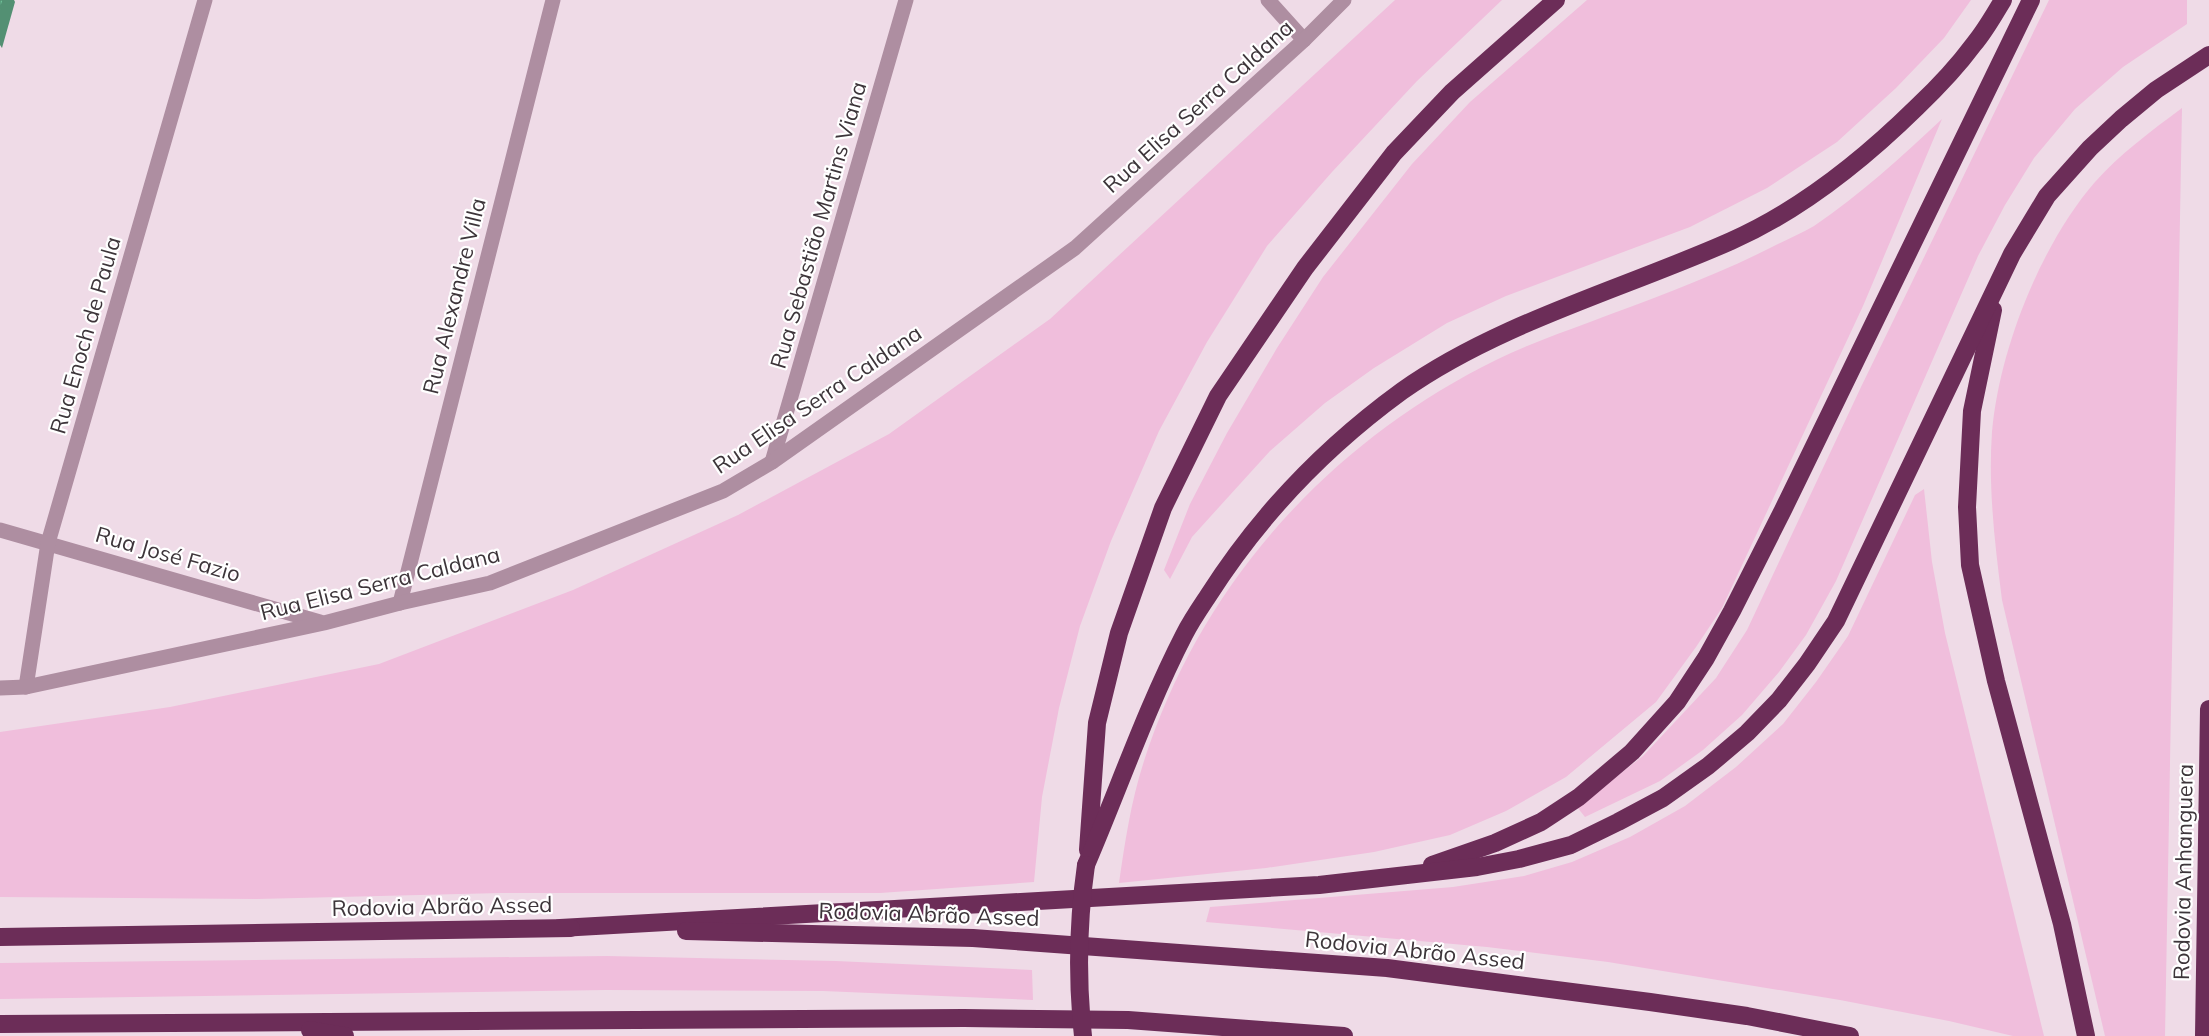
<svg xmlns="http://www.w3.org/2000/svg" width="2209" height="1036" font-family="Mulish,sans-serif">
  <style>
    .green { fill: #f0bedc }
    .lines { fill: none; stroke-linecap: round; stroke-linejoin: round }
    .street { stroke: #ae8ea1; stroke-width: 15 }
    .highway { stroke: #6c2d58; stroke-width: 18 }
    .highway-bridge { stroke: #6c2d58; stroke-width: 18 }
    .shaded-wall { fill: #539073 }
    .building { fill: #77cea4; stroke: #539073; stroke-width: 1.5 }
    .labels { text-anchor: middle; stroke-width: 4.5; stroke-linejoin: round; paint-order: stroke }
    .street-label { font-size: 22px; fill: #3d353a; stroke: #fff }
  </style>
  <rect width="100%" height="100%" fill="#efdbe7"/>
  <g class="green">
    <polygon points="1395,0 1502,0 1417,81 1332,172 1267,246 1207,342 1159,431 1111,541 1080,626 1059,708 1042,797 1034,882 880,893 501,893 257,899 0,897 0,732 170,707 379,664 573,590 738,515 889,434 1050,319"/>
    <polygon points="1587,0 1971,0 1944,38 1896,88 1837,142 1767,188 1690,227 1506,296 1447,323 1374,368 1325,403 1270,451 1220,506 1192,537 1170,579 1164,570 1190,504 1227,433 1277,348 1323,277 1412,164 1470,102"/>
    <polygon points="2049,0 2187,0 2187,24 2123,67 2075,109 2034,158 2005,205 1978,256 1836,581 1806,635 1779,672 1742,715 1703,750 1660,781 1585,817 1577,807 1643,756 1716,678 1747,630 1861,387"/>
    <path d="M 2182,108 L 2165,1036 L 2105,1036 L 2002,600 C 1995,545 1988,488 1992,432 C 1999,350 2041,244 2095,182 C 2120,154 2151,131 2182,108 Z"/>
    <path d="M 1942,119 L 1863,306 L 1722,608 L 1696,647 L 1656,702 L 1566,777 L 1506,811 L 1450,835 L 1374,852 L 1266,868 L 1119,883 C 1125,842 1131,801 1144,761 C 1201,583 1330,442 1496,360 C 1526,345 1558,334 1590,322 C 1651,299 1713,277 1772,247 C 1785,240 1801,234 1814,226 C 1860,195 1901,157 1942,119 Z"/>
    <polygon points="1924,489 1932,562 1945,633 2044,1036 2013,1036 1949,1021 1840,1000 1608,962 1487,947 1206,922 1210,907 1453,887 1524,876 1572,862 1630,837 1685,806 1736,767 1783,724 1816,682 1848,636 1915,495"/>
    <polygon points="607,956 836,961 1032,970 1033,1000 823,991 606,990 0,999 0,963"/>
  </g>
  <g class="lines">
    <g class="street">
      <polyline points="1268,0 1304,40"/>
      <polyline points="772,462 906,0"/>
      <polyline points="0,530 320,622"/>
      <polyline points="400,603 553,0"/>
      <polyline points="26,687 48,543 205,0"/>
      <polyline points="0,688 26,687 324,623 400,603 490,583 723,491 772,462 1075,248 1304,40 1344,0"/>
    </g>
    <g class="highway">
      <polyline points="1993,310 1972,411 1967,507 1970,565 1996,681 2062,924 2086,1036"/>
      <polyline points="1088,850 1097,723 1119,633 1163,508 1218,396 1305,268 1394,153 1452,92 1556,0"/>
      <path d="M 1086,865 C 1119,788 1146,709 1184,635 C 1191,621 1200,608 1208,596 C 1259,516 1325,447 1402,391 C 1498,323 1623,289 1731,241 C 1801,210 1862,161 1917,107 C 1937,88 1957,67 1974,44 C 1985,31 1994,15 2003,0"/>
      <polyline points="1432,865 1495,843 1541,822 1579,797 1632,752 1677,702 1706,658 1732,611 1783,510 2031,0"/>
      <polyline points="560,928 1319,885 1477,867 1519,859 1571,845 1618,822 1663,798 1708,766 1747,733 1779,700 1807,664 1836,621 2012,254 2047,196 2090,148 2121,119 2156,90 2209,55"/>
      <polyline points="686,931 973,938 1387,968 1650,1002 1747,1016 1850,1036"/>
      <polyline points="0,937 571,928"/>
      <polyline points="0,1024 964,1018 1128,1020 1344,1036"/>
      <polyline points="310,1030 345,1036"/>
      <polyline points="2204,1036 2209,709"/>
    </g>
    <path class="highway-bridge" d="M 1083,1036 C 1077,980 1078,921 1086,865"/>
  </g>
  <polygon class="shaded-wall" points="3,0 14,0 15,2 2,48 0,45 0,10"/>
  <polygon class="building" points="0,0 3,0 0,10"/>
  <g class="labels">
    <g class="street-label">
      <text transform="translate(1198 106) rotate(-42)" y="8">Rua Elisa Serra Caldana</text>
      <text transform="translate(818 225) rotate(-74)" y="8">Rua Sebastião Martins Viana</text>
      <text transform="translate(454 296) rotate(-76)" y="8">Rua Alexandre Villa</text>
      <text transform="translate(85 335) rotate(-74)" y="8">Rua Enoch de Paula</text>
      <text transform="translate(817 399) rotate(-34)" y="8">Rua Elisa Serra Caldana</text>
      <text transform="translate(168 554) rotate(16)" y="8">Rua José Fazio</text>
      <text transform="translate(380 583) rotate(-14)" y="8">Rua Elisa Serra Caldana</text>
      <text transform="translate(2183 872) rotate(-89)" y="8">Rodovia Anhanguera</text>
      <text transform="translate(442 906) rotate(-1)" y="8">Rodovia Abrão Assed</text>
      <text transform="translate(929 914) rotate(2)" y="8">Rodovia Abrão Assed</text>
      <text transform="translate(1415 950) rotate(6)" y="8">Rodovia Abrão Assed</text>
    </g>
  </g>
</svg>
